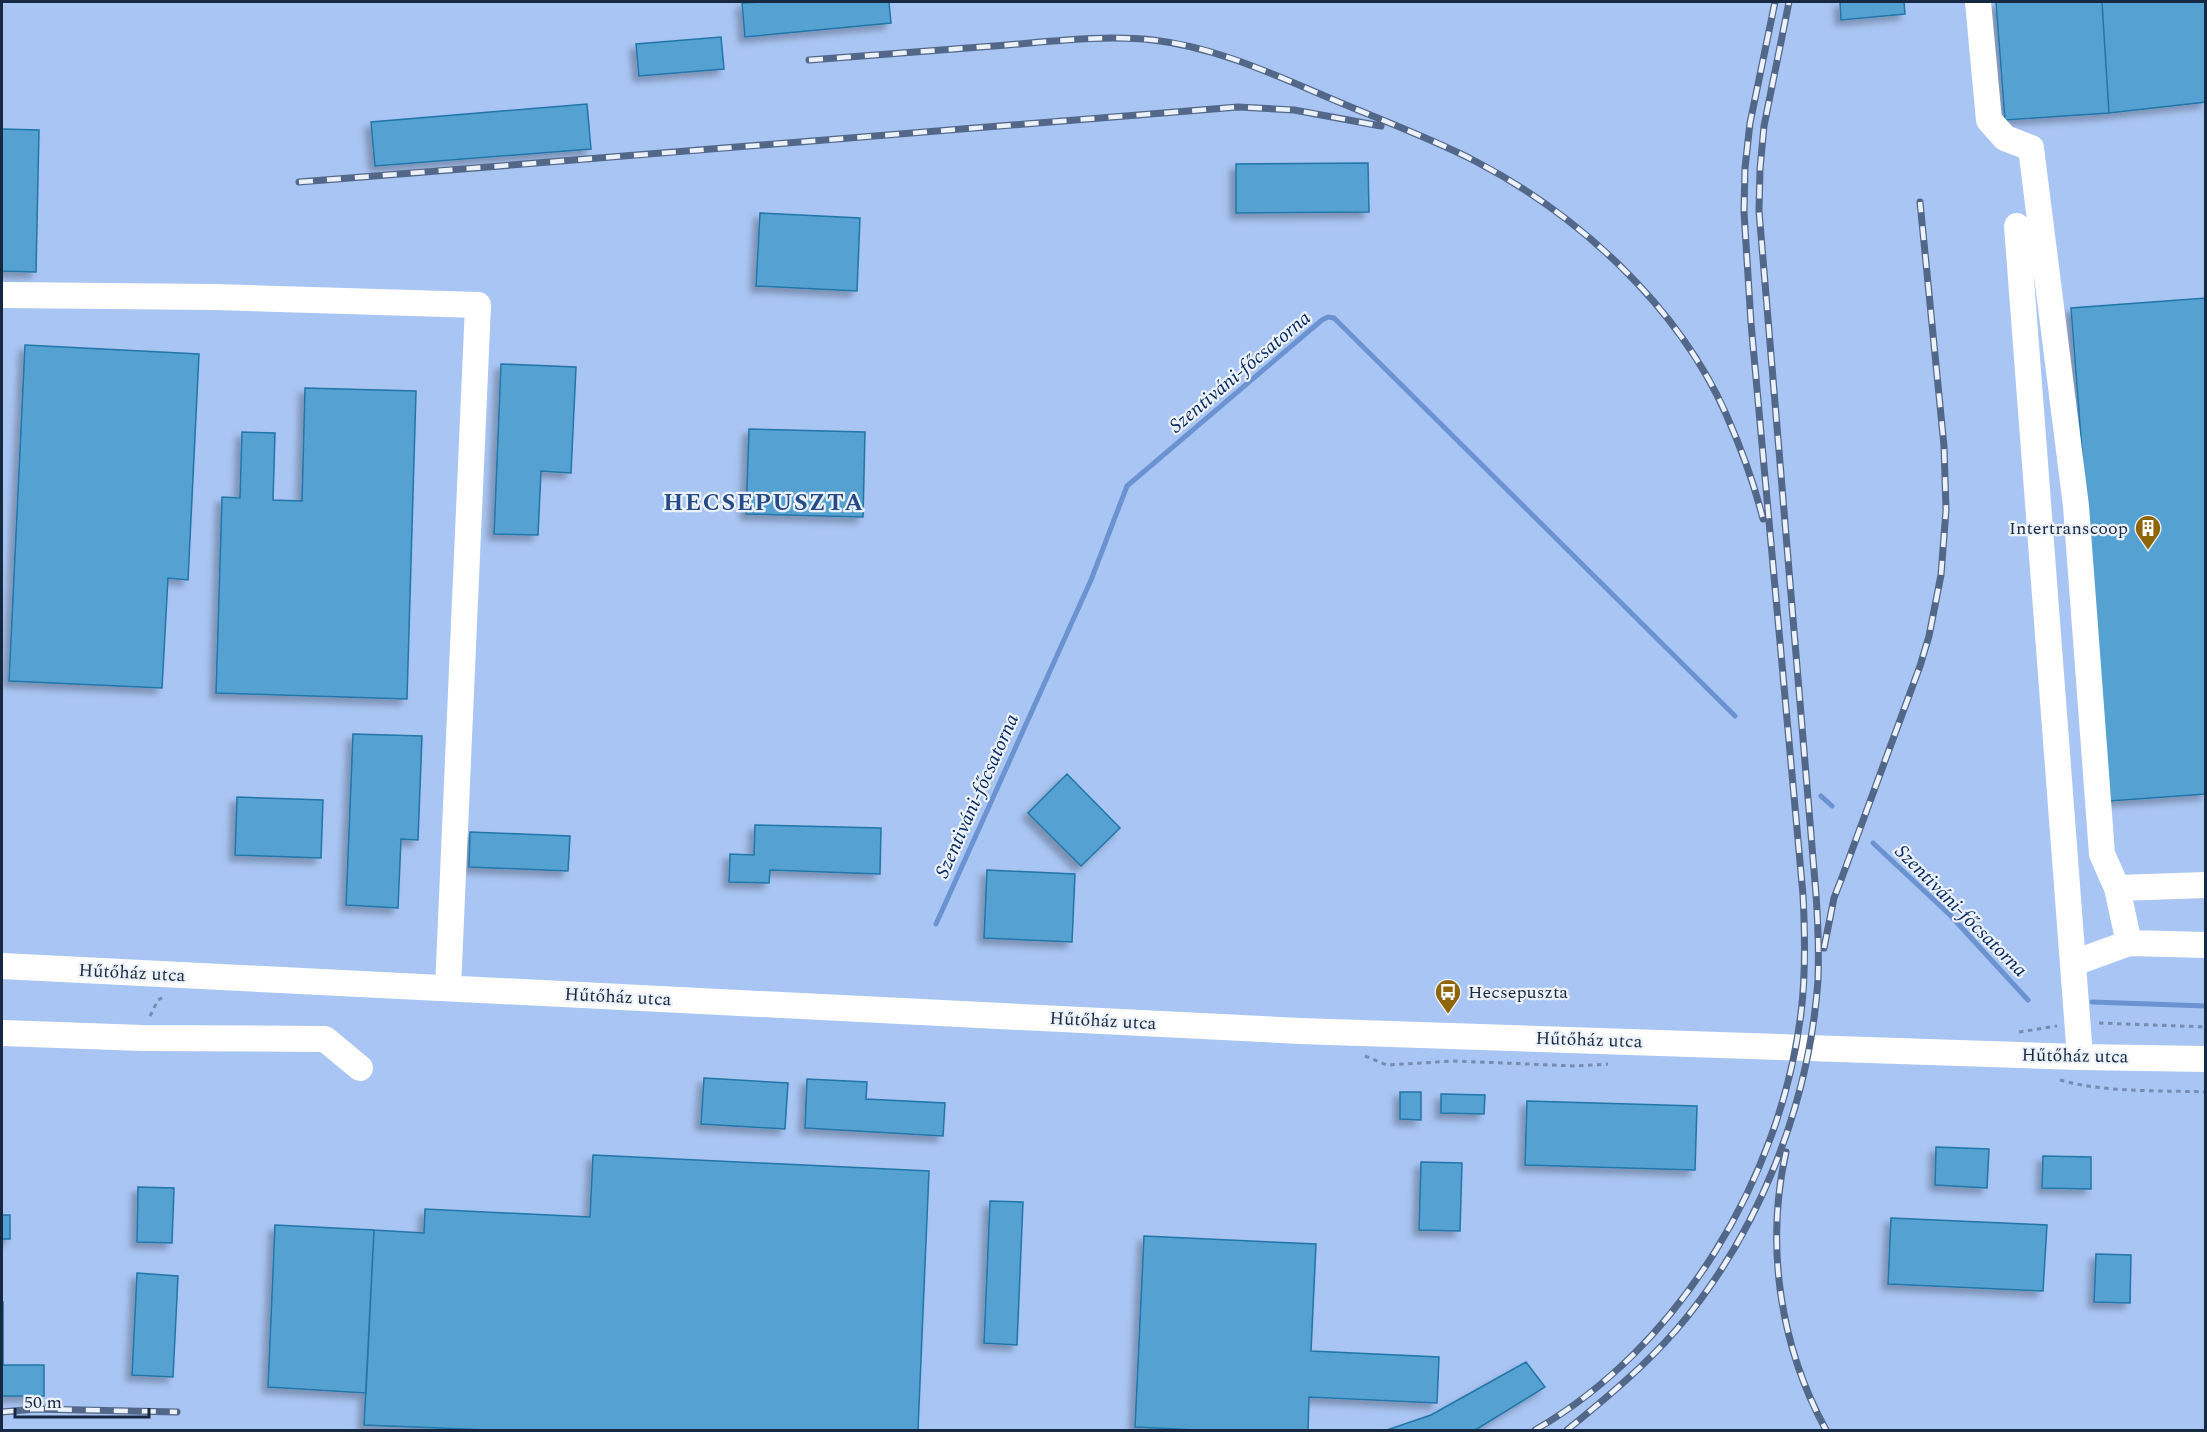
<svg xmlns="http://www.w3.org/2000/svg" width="2207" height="1432" viewBox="0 0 2207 1432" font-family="Spectral,serif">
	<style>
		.built { fill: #a9c5f3 }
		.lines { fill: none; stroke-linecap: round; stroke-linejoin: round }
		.stream { stroke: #6b93d2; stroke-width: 5 }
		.building { fill: #55a1d2; stroke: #2176a8; stroke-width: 1.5; filter: url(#shadow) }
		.path { stroke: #768cb0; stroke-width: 3; stroke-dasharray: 4.5 4.5; stroke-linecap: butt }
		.minor { stroke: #fff; stroke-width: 26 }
		.rail-casing { stroke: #536888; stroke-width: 7 }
		.rail { stroke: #edf2f9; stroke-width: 4.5; stroke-dasharray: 14; stroke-linecap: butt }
		.labels { text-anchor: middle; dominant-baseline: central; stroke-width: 4.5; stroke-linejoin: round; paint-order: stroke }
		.poi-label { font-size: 18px; fill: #172842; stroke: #edf2f9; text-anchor: end }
		.street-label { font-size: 18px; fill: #172842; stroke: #edf2f9 }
		.water-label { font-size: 20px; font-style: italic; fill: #052961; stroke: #edf2f9 }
		.district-label { font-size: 24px; font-weight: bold; letter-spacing: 1.5px; fill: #264c88; stroke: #edf2f9 }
	</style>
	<defs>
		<filter id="shadow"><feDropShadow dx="-5.5" dy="5.5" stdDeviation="3" flood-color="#0004"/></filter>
	</defs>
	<rect width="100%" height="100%" fill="#b8d2fd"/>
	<path class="built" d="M2 2H2205V1430H2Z"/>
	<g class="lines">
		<path class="stream" d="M1821 796 1832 806
			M1873 843 1950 915 2028 1000
			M936 924 1091 580 1127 486 1322 320 1328 317 1334 318 1735 716
			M2092 1002 2206 1006"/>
	</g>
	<path class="building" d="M763 2H889L891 23 745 37 742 3Z
		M1840 2H1904L1905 14 1841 20Z
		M1996 2H2102L2109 113 2005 120Z
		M2102 2H2206V102L2109 113Z
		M721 37 724 69 639 76 636 44Z
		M587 104 591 149 375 166 371 122Z
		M2 129 39 130 36 272 2 271Z
		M1368 163 1369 212 1236 213V164Z
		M760 213 860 218 857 291 756 286Z
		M2206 298V794L2109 801 2071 308Z
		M25 345 199 354 188 580 168 578 162 688 9 681Z
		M501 364 576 367 571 473 541 471 538 535 494 534Z
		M305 388 416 391 407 699 216 693 222 497 240 498 242 432 275 433 273 500 302 501Z
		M749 429 865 432 863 517 746 514Z
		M353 734 422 736 418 840 401 839 398 908 346 905Z
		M1067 774 1120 828 1081 866 1028 813Z
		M237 797 323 800 321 858 235 855Z
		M755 825 881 828 880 874 770 870 769 883 729 882 730 854 754 855Z
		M470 832 570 836 568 871 469 867Z
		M987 870 1075 874 1072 942 984 938Z
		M704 1078 788 1083 785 1129 701 1124Z
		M807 1079 867 1082 866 1099 945 1103 943 1136 805 1128Z
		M1400 1092H1421V1120L1400 1119Z
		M1441 1094 1485 1095 1484 1114 1441 1113Z
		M1527 1101 1697 1106 1695 1170 1525 1165Z
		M1936 1147 1989 1149 1987 1188 1935 1185Z
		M593 1155 929 1171 918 1430H488L364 1425 374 1230 424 1233 425 1209 590 1217Z
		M2043 1156 2091 1157V1189L2042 1188Z
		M1421 1162 1462 1163 1460 1231 1419 1230Z
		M138 1187 174 1188 172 1243 137 1242Z
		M990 1201 1023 1202 1017 1345 984 1343Z
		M2 1215H10V1239H2Z
		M1891 1218 2047 1225 2043 1291 1888 1284Z
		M275 1225 374 1230 366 1393 268 1387Z
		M1144 1236 1316 1244 1311 1351 1439 1357 1437 1403 1309 1397 1308 1430H1196L1135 1427Z
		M2096 1254 2131 1255 2130 1303 2094 1302Z
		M137 1273 178 1276 173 1377 132 1375Z
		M2 1302H3V1365H44V1396H2Z
		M1526 1362 1545 1387 1477 1429 1472 1430H1387L1431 1415Z"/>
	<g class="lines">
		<path class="path" d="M150 1016 158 1000 165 996
			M2099 1023 2206 1027
			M2019 1032 2057 1026
			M1365 1056 1387 1065 1454 1061 1576 1066 1608 1064
			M2060 1080C2107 1093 2157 1090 2206 1092"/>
		<path class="minor" d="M1978 2 1989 120 2005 138 2031 148 2076 506 2102 854 2117 888 2129 943
			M2017 226 2080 1057
			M2 295 214 297 478 305 448 988
			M2117 888 2206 885
			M2074 963 2129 943 2206 945
			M2 966 1300 1031 2080 1057 2206 1059
			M2 1033 143 1038 325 1039 360 1068"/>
		<g class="rail-casing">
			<path id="rail" d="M809 60C875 55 941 50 1007 45 1056 41 1105 35 1153 40 1222 48 1283 79 1346 105 1389 123 1434 140 1475 161 1579 215 1678 306 1726 414 1741 448 1754 483 1763 519
				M299 182 1238 107 1294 110 1381 126
				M1824 948 1834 898 1841 880 1920 666 1929 636 1941 575 1946 510 1944 446 1920 202
				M1786 1152C1765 1246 1780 1346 1826 1430
				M2 1412 35 1409 177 1412
				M1535 1430C1680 1347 1781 1177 1801 1013 1806 974 1805 934 1803 895L1751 323 1744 212 1745 168 1750 123 1775 2
				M1567 1430C1605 1399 1644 1367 1677 1329 1759 1233 1809 1105 1818 980 1819 951 1818 923 1816 894L1759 211 1760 169 1764 126 1789 2"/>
		</g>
		<use href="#rail" class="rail"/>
	</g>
	<defs>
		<g id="building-pin" transform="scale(1.35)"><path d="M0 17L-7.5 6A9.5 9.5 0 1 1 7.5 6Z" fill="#8e6509" stroke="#edf2f9"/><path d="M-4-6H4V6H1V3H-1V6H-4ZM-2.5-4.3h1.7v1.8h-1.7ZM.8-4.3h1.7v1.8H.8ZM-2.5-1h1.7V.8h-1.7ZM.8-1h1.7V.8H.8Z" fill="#fff"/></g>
		<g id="bus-pin" transform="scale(1.35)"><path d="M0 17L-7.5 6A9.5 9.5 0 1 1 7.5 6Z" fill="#8e6509" stroke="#edf2f9"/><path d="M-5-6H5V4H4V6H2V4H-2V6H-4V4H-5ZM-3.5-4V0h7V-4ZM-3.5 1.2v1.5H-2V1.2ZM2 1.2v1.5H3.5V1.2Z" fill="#fff"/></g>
	</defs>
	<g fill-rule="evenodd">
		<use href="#building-pin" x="2148" y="528"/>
		<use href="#bus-pin" x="1448" y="992"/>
	</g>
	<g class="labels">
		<g class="poi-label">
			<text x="2128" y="528">Intertranscoop</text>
			<text x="1468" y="992" text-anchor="start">Hecsepuszta</text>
		</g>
		<g class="street-label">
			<text transform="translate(132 973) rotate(3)">Hűtőház utca</text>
			<text transform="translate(618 997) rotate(3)">Hűtőház utca</text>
			<text transform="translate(1103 1021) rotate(3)">Hűtőház utca</text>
			<text transform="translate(1589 1040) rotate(2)">Hűtőház utca</text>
			<text transform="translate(2075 1056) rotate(1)">Hűtőház utca</text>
		</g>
		<g class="water-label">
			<text transform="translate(1240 372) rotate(-40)">Szentiváni-főcsatorna</text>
			<text transform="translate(977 796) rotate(-66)">Szentiváni-főcsatorna</text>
			<text transform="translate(1961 911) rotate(45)">Szentiváni-főcsatorna</text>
		</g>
		<g class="district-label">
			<text x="764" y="503">HECSEPUSZTA</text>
		</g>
	</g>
	<rect width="2207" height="1432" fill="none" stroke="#172842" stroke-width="6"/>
	<path d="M15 1408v9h134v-9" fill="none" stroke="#172842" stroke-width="3"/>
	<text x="24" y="1408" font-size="18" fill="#172842" stroke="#edf2f9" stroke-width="4.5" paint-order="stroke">50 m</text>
</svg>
